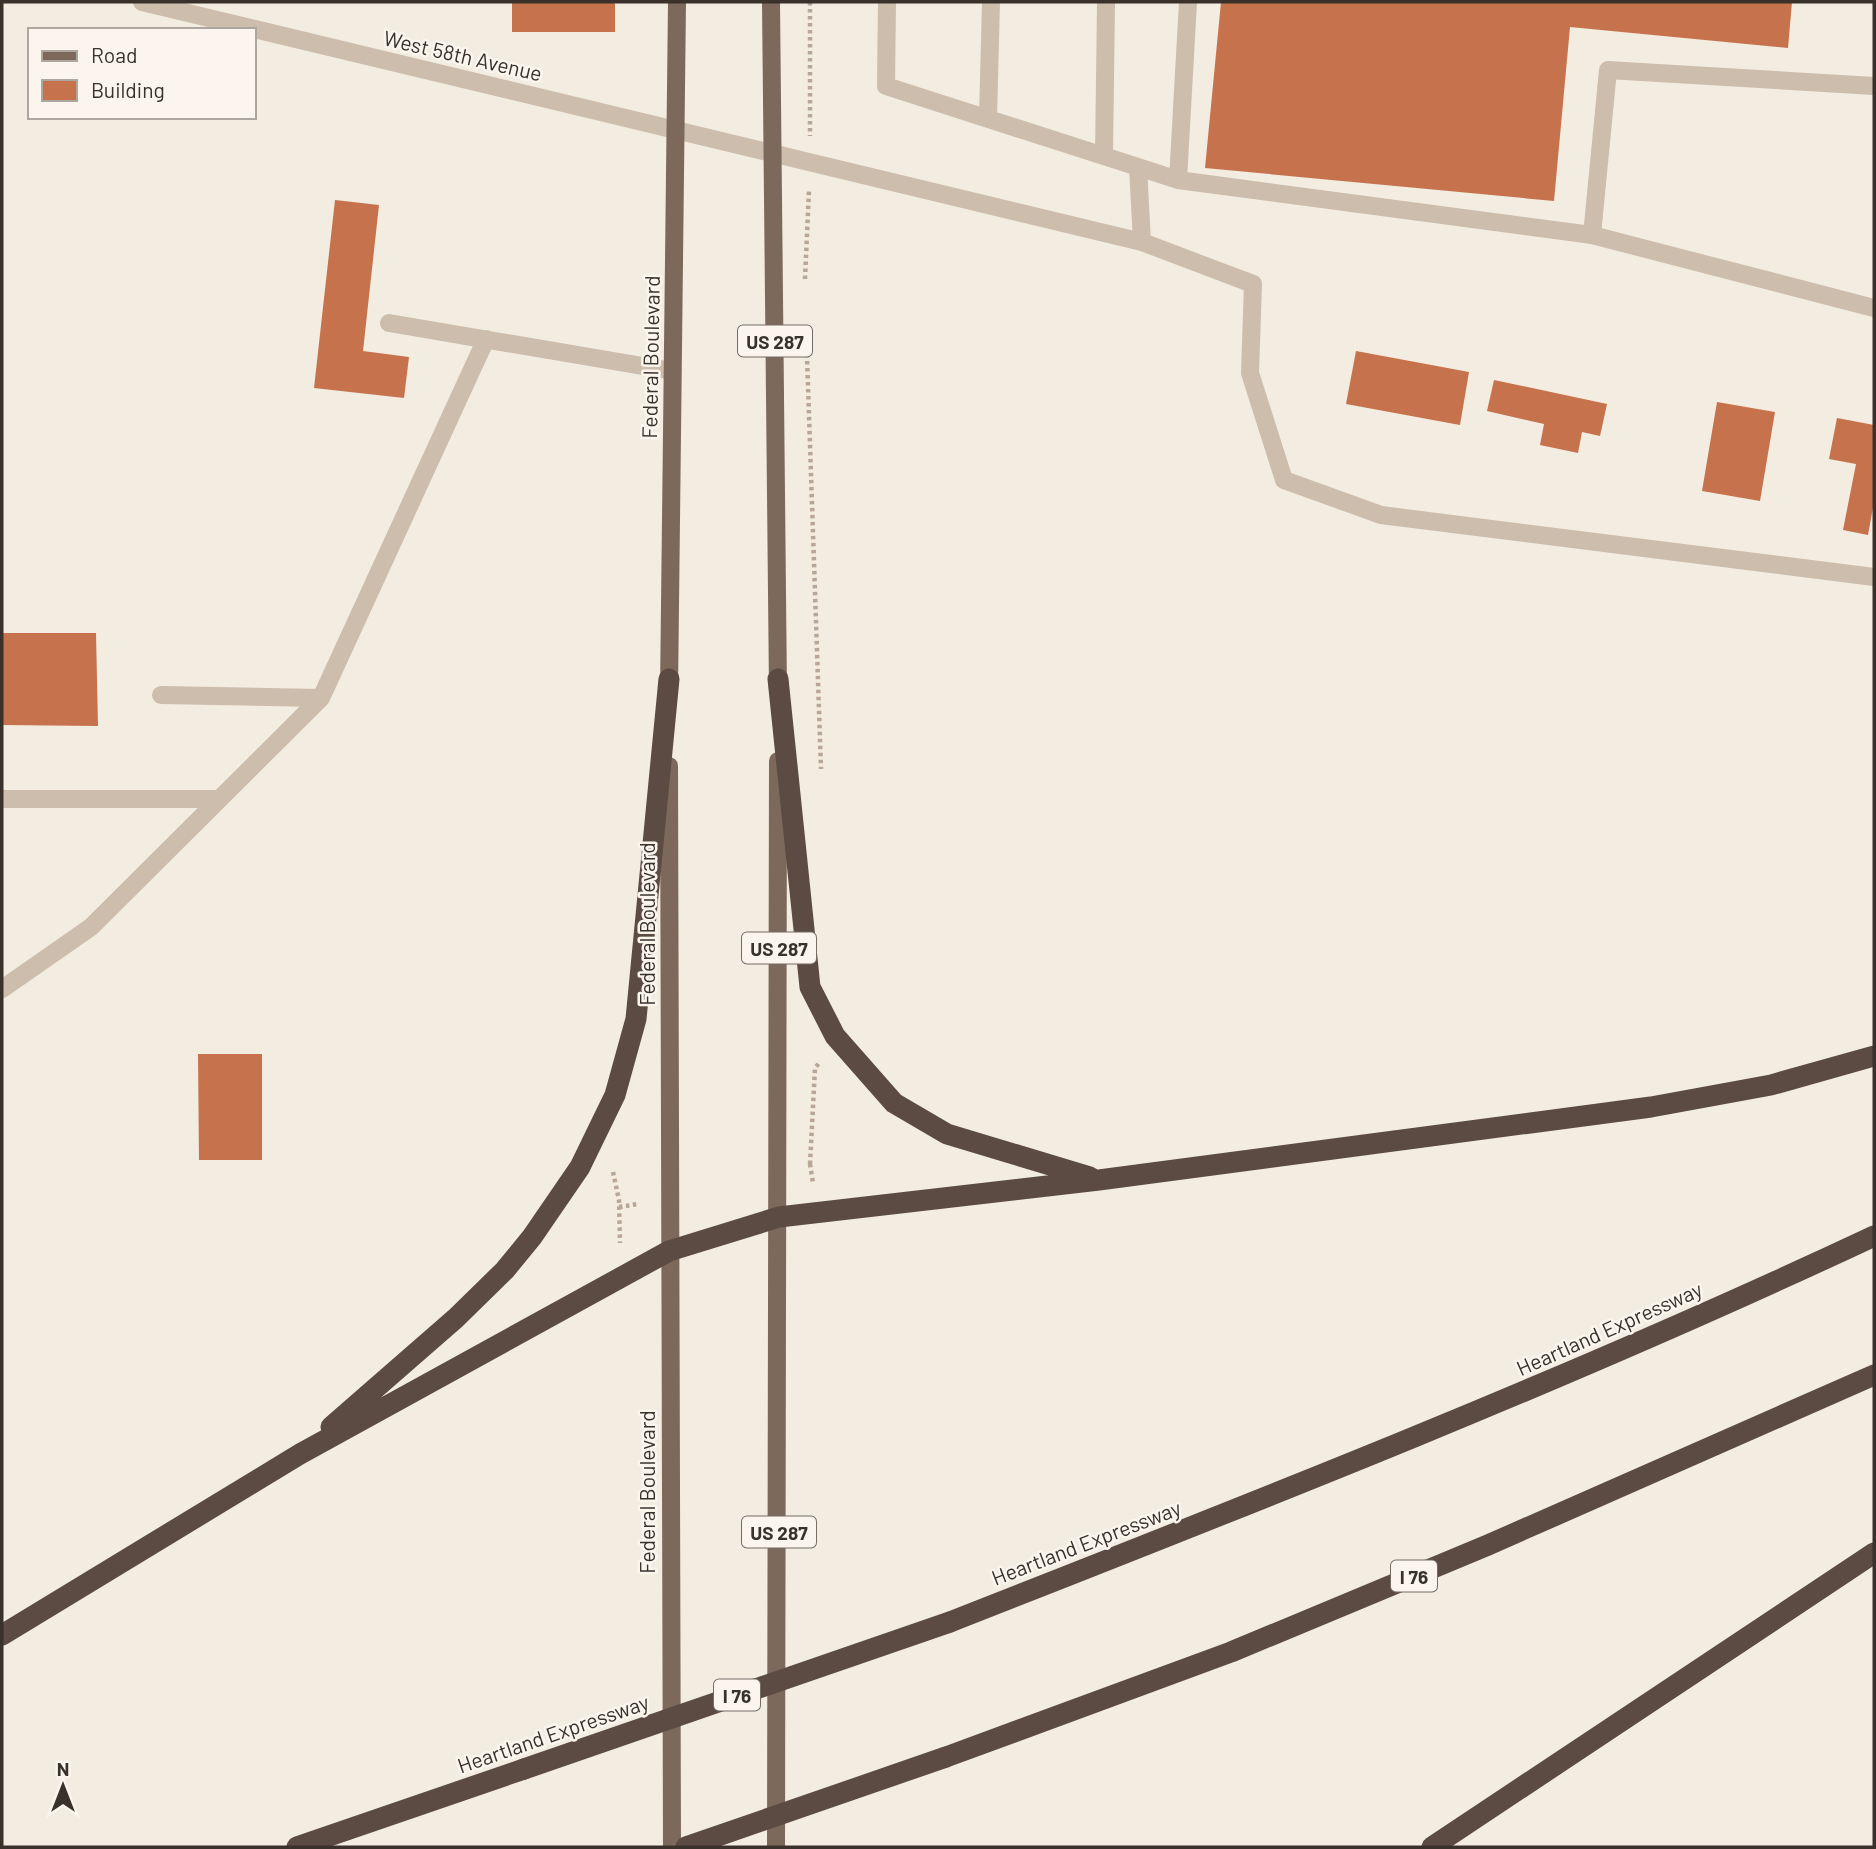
<svg xmlns="http://www.w3.org/2000/svg" width="1876" height="1849" viewBox="0 0 1876 1849" font-family="Barlow,sans-serif">
	<style>
		.building { fill: #c6724c }
		.lines { fill: none; stroke-linecap: round; stroke-linejoin: round }
		.path { stroke: #b8a796; stroke-width: 4.5; stroke-dasharray: 3.5 3.5; stroke-linecap: butt }
		.minor { stroke: #ccbdac; stroke-width: 18 }
		.major { stroke: #7c695c; stroke-width: 18 }
		.highway { stroke: #5b4b42; stroke-width: 21 }
		.highway-bridge { stroke: #5b4b42; stroke-width: 21 }
		.labels { text-anchor: middle; dominant-baseline: central; stroke-width: 5; stroke-linejoin: round; paint-order: stroke }
		.shield { fill: #fbf5ed; stroke: #746c65; stroke-width: 2 }
		.shield-label { font-size: 19px; font-weight: bold; fill: #3a312b }
		.street-label { font-size: 21px; fill: #3a312b; stroke: #fbf5ed }
	</style>
	<rect width="100%" height="100%" fill="#f3ece0"/>
	<path class="building" d="M512 2H615V32H512Z
		M1221 2H1792L1788 48 1570 27 1554 201 1205 168Z
		M335 200 379 205 363 351 409 357 404 398 314 388Z
		M1356 351 1469 372 1460 425 1346 404Z
		M1494 380 1607 404 1600 436 1582 432 1578 453 1540 445 1544 424 1487 411Z
		M1717 402 1775 412 1760 501 1702 491Z
		M1837 418 1874 425V502L1868 535 1843 530 1856 464 1829 459Z
		M2 633H96L98 726 2 725Z
		M198 1054H262V1160H199Z"/>
	<g class="lines">
		<path class="path" d="M810 2V136
			M805 279 809 190
			M806 326 821 769
			M810 1164 815 1068 820 1062
			M810 1164 813 1183
			M613 1172 619 1200 620 1243
			M619 1207 638 1204"/>
		<path class="minor" d="M142 2 1142 242 1138 167 886 86 887 2
			M988 118 991 2
			M1104 156 1106 2
			M1138 167 1178 180 1188 2
			M1178 180 1592 235 1874 308
			M1592 235 1608 70 1874 86
			M1142 242 1253 284 1250 373 1284 480 1381 515 1874 577
			M389 323 672 371
			M161 695 321 698 486 339
			M2 799H218
			M2 989 91 927 321 698"/>
		<path class="major" d="M771 2 778 691
			M669 692 677 2
			M669 766 672 1847
			M776 1847 778 761"/>
		<path class="highway" d="M778 679 810 987 835 1036 894 1103 947 1134 1090 1177
			M331 1427 456 1318 505 1270 532 1237 580 1167 615 1095 636 1019 669 679
			M950 1622C1261 1500 1572 1378 1874 1236
			M2 1635 300 1454 669 1251 779 1217 1099 1180 1651 1107 1771 1085 1874 1056
			M946 1757 1231 1652 1488 1545 1874 1375
			M297 1847 524 1769
			M1432 1847 1874 1553"/>
		<path class="highway-bridge" d="M524 1769 950 1622
			M686 1847 946 1757"/>
	</g>
	<g class="labels">
		<g class="shield">
			<rect x="738" y="325.5" width="74" height="31" rx="5"/>
			<rect x="742" y="932.5" width="74" height="31" rx="5"/>
			<rect x="742" y="1516.5" width="74" height="31" rx="5"/>
			<rect x="1391" y="1560.5" width="46" height="31" rx="5"/>
			<rect x="714" y="1679.5" width="46" height="31" rx="5"/>
		</g>
		<g class="shield-label">
			<text x="775" y="341">US 287</text>
			<text x="779" y="948">US 287</text>
			<text x="779" y="1532">US 287</text>
			<text x="1414" y="1576">I 76</text>
			<text x="737" y="1695">I 76</text>
		</g>
		<g class="street-label">
			<text transform="translate(463 55) rotate(13)">West 58th Avenue</text>
			<text transform="translate(650 357) rotate(-89)">Federal Boulevard</text>
			<text transform="translate(646 924) rotate(-90)">Federal Boulevard</text>
			<text transform="translate(1609 1328) rotate(-24)">Heartland Expressway</text>
			<text transform="translate(646 1492) rotate(-90)">Federal Boulevard</text>
			<text transform="translate(1086 1542) rotate(-21)">Heartland Expressway</text>
			<text transform="translate(553 1733) rotate(-19)">Heartland Expressway</text>
		</g>
	</g>
	<rect width="1876" height="1849" fill="none" stroke="#3a312b" stroke-width="7"/>
	<rect x="28" y="28" width="228" height="91" fill="#fbf5ed" stroke="#aea79f" stroke-width="2"/>
	<rect x="42" y="51" width="35" height="10" fill="#7c695c" stroke="#aea79f" stroke-width="2"/>
	<text x="91" y="63" font-size="21" fill="#3a312b">Road</text>
	<rect x="42" y="80" width="35" height="21" fill="#c6724c" stroke="#aea79f" stroke-width="2"/>
	<text x="91" y="98" font-size="21" fill="#3a312b">Building</text>
	<g transform="translate(63 1786)" stroke="#fbf5ed" stroke-width="5" paint-order="stroke">
	<path d="M0-5L12 26L0 18L-12 26Z" fill="#3a312b"/>
	<text y="-10" font-size="19" font-weight="bold" text-anchor="middle" fill="#3a312b">N</text>
	</g>
</svg>
